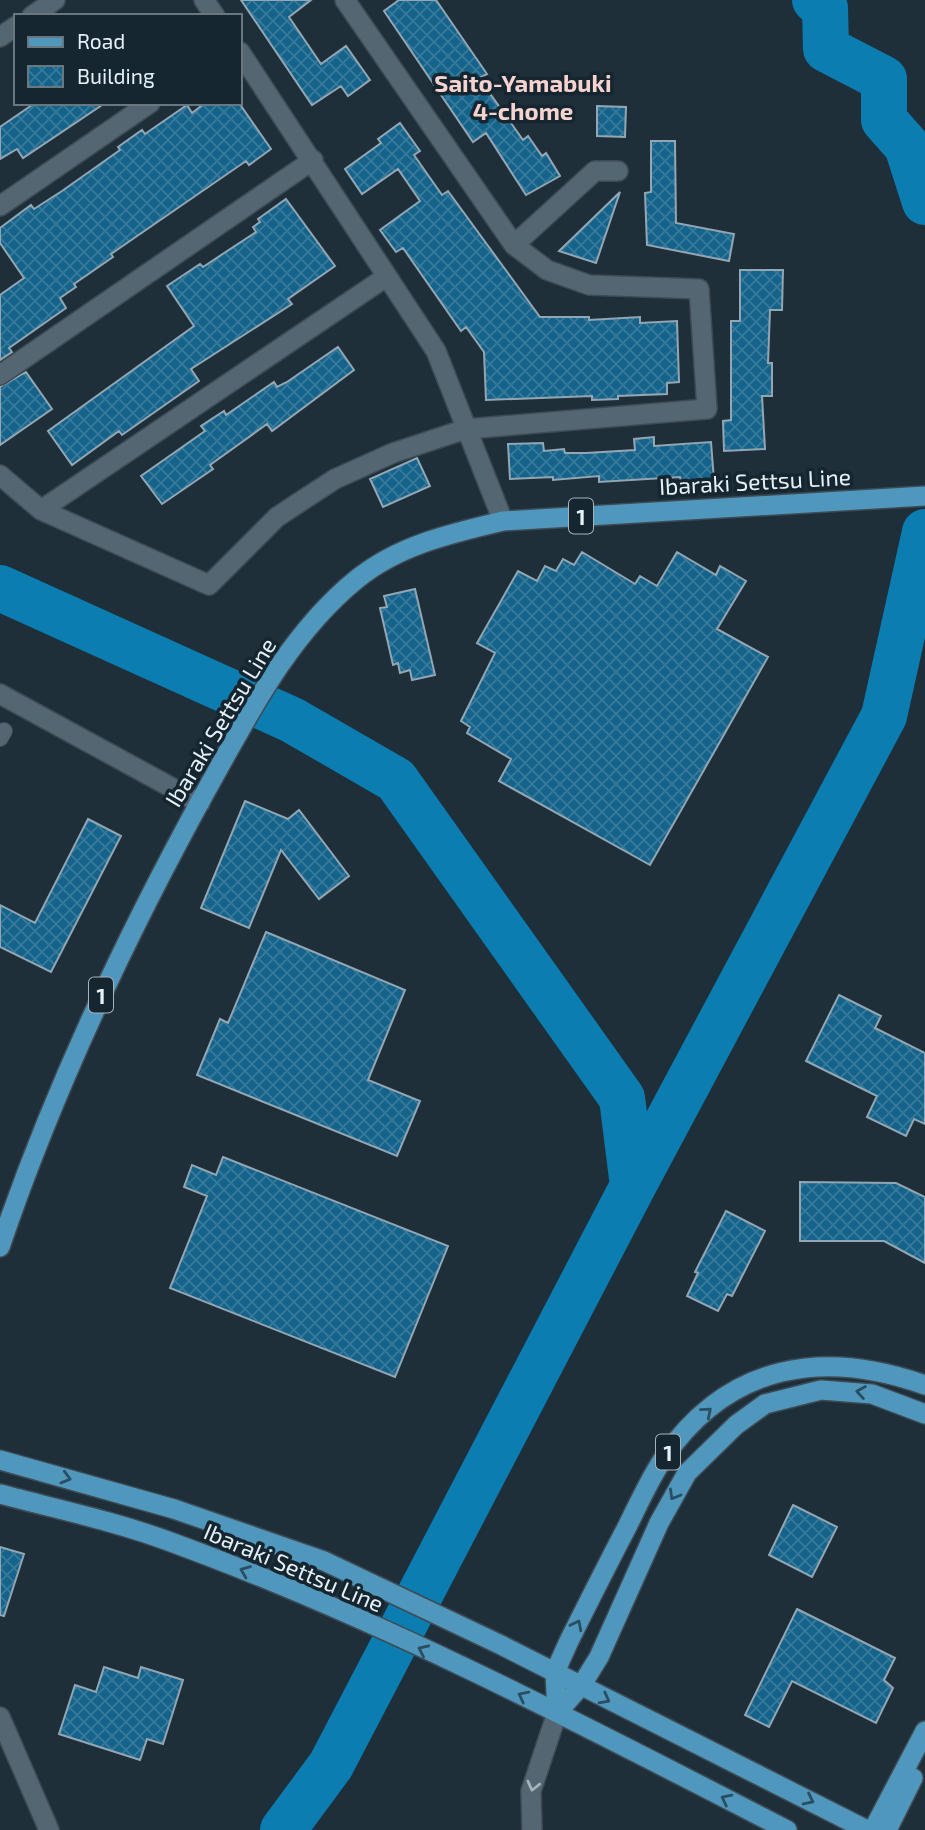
<svg xmlns="http://www.w3.org/2000/svg" width="925" height="1830" viewBox="0 0 925 1830" font-family="'Exo 2',sans-serif">
	<style>
		.lines { fill: none; stroke-linecap: round; stroke-linejoin: round }
		.river { stroke: #0b7db0; stroke-width: 46 }
		.building { fill: url(#building-cross-hatch); stroke: #92a6b3; stroke-width: 2 }
		.pedestrian-casing { stroke: #3d4b54; stroke-width: 18 }
		.minor-casing { stroke: #3d4b54; stroke-width: 22 }
		.tertiary-casing { stroke: #3d4b54; stroke-width: 22 }
		.primary-casing { stroke: #3d4b54; stroke-width: 22 }
		.pedestrian { stroke: #536671; stroke-width: 16 }
		.minor { stroke: #536671; stroke-width: 19 }
		.tertiary { stroke: #536671; stroke-width: 19 }
		.primary { stroke: #5097bd; stroke-width: 19 }
		.oneway { stroke: #2a4e61 }
		.oneway2 { stroke: #a4b2bb }
		.labels { text-anchor: middle; dominant-baseline: central; stroke-width: 7; stroke-linejoin: round; paint-order: stroke }
		.shield { fill: #152630; stroke: #a7b3bb; stroke-width: 2 }
		.shield-label { font-size: 21px; font-weight: bold; fill: #e6f0f7 }
		.street-label { font-size: 23px; fill: #e6f0f7; stroke: #152630 }
		.neighbourhood-label { font-size: 24px; font-weight: bold; fill: #f7d3cf; stroke: #152630 }
	</style>
	<defs>
		<pattern id="building-cross-hatch" width="8" height="8" patternUnits="userSpaceOnUse" patternTransform="scale(1.75)"><rect width="8" height="8" fill="#15638a"/><path d="M0 0l8 8M0 8l8-8" fill="none" stroke="#377a9b"/></pattern>
	</defs>
	<rect width="100%" height="100%" fill="#1f2f3a"/>
	<g class="lines">
		<path class="river" d="M815 0 825 8 826 49 884 79V120L907 146 925 202
			M0 588 292 720 396 780 622 1098 633 1186
			M283 1830 331 1765 633 1186 884 716 925 532"/>
	</g>
	<path class="building" d="M241 0H311L289 17 321 64 346 46 370 80 348 96 341 86 312 105Z
		M399 0H436L487 74 479 78 523 140 528 136 542 156 546 153 560 176 526 195 486 133 473 142 384 11Z
		M35 103H105L23 158 17 149 0 159V127Z
		M205 103H239L271 149 249 165 246 161 111 254 113 257 74 284 76 287 60 298 66 308 9 348 12 352 0 360V295L24 278 0 243V228L31 205 34 209 62 191 120 150 118 147 142 130 145 134 187 105 192 113Z
		M597 106 626 107 625 137 597 136Z
		M400 123 420 151 414 155 442 195 448 191 540 317H589V320L640 317V323L677 321 679 382 667 383V394L618 396V399L592 400V396L486 400 484 352 466 327 461 331 403 248 396 252 380 230 420 201 398 169 362 194 345 169 381 143 378 139Z
		M651 141H675L676 223 734 234 729 261 647 245 645 193 651 192Z
		M620 192 596 263 559 251Z
		M286 199 335 266 288 299 292 304 191 369 199 381 122 435 119 431 72 465 48 431 194 326 167 286 200 264 203 267 256 232 253 227 260 222 258 219Z
		M740 270H783L782 310H770L768 363H772V396H762L765 449 724 451 723 421 731 420V321H740Z
		M338 347 354 370 272 431 267 424 210 465 213 469 162 504 141 476 205 431 201 426 224 411 226 415 274 382 277 387 287 382Z
		M26 372 52 409 0 445V387Z
		M654 437V446L711 442 714 480 681 482 680 477 599 482V476L553 480V477L510 479 508 444 543 443 544 451 564 449 565 453H586L635 450 634 439Z
		M417 458 430 486 383 507 370 479Z
		M582 552 635 584 640 576 657 586 677 552 716 575 720 566 746 581 717 629 768 657 650 865 499 781 511 759 467 733 470 727 461 721 495 653 477 643 518 571 537 581 545 566 556 571 563 559 574 565Z
		M415 589 435 675 412 680 410 670 400 673 398 663 393 665 380 608 387 607 384 596Z
		M245 801 288 819 299 810 349 876 319 899 281 850 249 928 201 908Z
		M88 819 121 836 51 972 0 947V905L35 923Z
		M266 932 405 990 368 1080 420 1101 397 1156 197 1075 220 1019 228 1023Z
		M839 995 881 1016 875 1028 925 1053V1124L914 1119 906 1136 867 1117 877 1096 806 1061Z
		M223 1157 448 1246 395 1377 170 1288 207 1196 184 1187 192 1165 216 1175Z
		M800 1182 896 1183 925 1197V1263L884 1241H800Z
		M726 1211 765 1231 732 1296 727 1294 718 1311 687 1296 698 1273 695 1272Z
		M793 1505 837 1527 812 1577 769 1555Z
		M0 1547 24 1554 4 1616 0 1615Z
		M797 1609 895 1658 884 1680 893 1688 876 1723 792 1681 769 1727 745 1715Z
		M104 1667 138 1678 141 1667 183 1680 163 1744 147 1739 140 1760 59 1734 75 1685 96 1692Z"/>
	<g class="lines">
		<g class="pedestrian-casing">
			<path id="pedestrian" d="M0 738 4 731"/>
		</g>
		<g class="minor-casing">
			<path id="minor" d="M204 0 215 16
				M32 16 55 0
				M0 37 16 26
				M240 52 436 351 503 521
				M0 206 150 103
				M514 245 595 171H618
				M0 375 313 160
				M0 475 41 510 209 585 277 517 335 479 393 453 466 429 707 409 699 289 589 285 547 270 514 245 345 0
				M41 510 386 277
				M532 1830 531 1791 557 1713"/>
		</g>
		<g class="tertiary-casing">
			<path id="tertiary" d="M0 694 200 803
				M0 1717 49 1830"/>
		</g>
		<g class="primary-casing">
			<path id="primary" d="M0 1247C54 1088 126 936 207 789 249 714 289 634 357 579 399 545 452 533 503 521L925 496
				M0 1460 174 1509 324 1561 501 1645 867 1830
				M0 1494C56 1509 114 1521 168 1541 382 1619 585 1726 787 1830
				M557 1713 555 1672 569 1641C588 1603 607 1565 627 1527 639 1503 650 1478 665 1456 730 1363 824 1349 925 1385
				M557 1713 581 1686 599 1657 659 1523 687 1473 736 1425 765 1404 821 1390 872 1394 925 1414
				M873 1830 925 1731
				M887 1830 913 1778"/>
		</g>
		<use href="#pedestrian" class="pedestrian"/>
		<use href="#minor" class="minor"/>
		<use href="#tertiary" class="tertiary"/>
		<use href="#primary" class="primary"/>
	</g>
	<defs><path id="oneway-chevron" d="M-2-3.5L2.5 0L-2 3.5" fill="none" stroke-width="1.6" stroke-linecap="round" stroke-linejoin="round" transform="scale(1.75)"/></defs>
	<g class="oneway">
		<use href="#oneway-chevron" transform="translate(861 1392) rotate(-171)"/>
		<use href="#oneway-chevron" transform="translate(707 1412) rotate(-40)"/>
		<use href="#oneway-chevron" transform="translate(66 1478) rotate(16)"/>
		<use href="#oneway-chevron" transform="translate(674 1495) rotate(120)"/>
		<use href="#oneway-chevron" transform="translate(245 1571) rotate(-158)"/>
		<use href="#oneway-chevron" transform="translate(577 1625) rotate(-63)"/>
		<use href="#oneway-chevron" transform="translate(423 1650) rotate(-155)"/>
		<use href="#oneway-chevron" transform="translate(523 1696) rotate(-153)"/>
		<use href="#oneway-chevron" transform="translate(605 1699) rotate(28)"/>
		<use href="#oneway-chevron" transform="translate(726 1799) rotate(-153)"/>
		<use href="#oneway-chevron" transform="translate(809 1800) rotate(26)"/>
	</g>
	<use class="oneway2" href="#oneway-chevron" transform="translate(533 1786) rotate(104)"/>
	<g class="labels">
		<g class="shield">
			<rect x="569" y="498.5" width="24" height="35" rx="5"/>
			<rect x="89" y="977.5" width="24" height="35" rx="5"/>
			<rect x="656" y="1434.5" width="24" height="35" rx="5"/>
		</g>
		<g class="shield-label">
			<text x="581" y="516">1</text>
			<text x="101" y="995">1</text>
			<text x="668" y="1452">1</text>
		</g>
		<g class="street-label">
			<text transform="translate(755 481) rotate(-3)">Ibaraki Settsu Line</text>
			<text transform="translate(220 722) rotate(-59)">Ibaraki Settsu Line</text>
			<text transform="translate(294 1567) rotate(23)">Ibaraki Settsu Line</text>
		</g>
		<g class="neighbourhood-label">
			<text x="523" y="82">Saito-Yamabuki<tspan x="523" dy="28">4-chome</tspan></text>
		</g>
	</g>
	<rect x="14" y="14" width="228" height="91" fill="#152630" stroke="#697780" stroke-width="2"/>
	<rect x="28" y="37" width="35" height="10" fill="#5097bd" stroke="#697780" stroke-width="2"/>
	<text x="77" y="49" font-size="21" fill="#e6f0f7">Road</text>
	<rect x="28" y="66" width="35" height="21" fill="url(#building-cross-hatch)" stroke="#697780" stroke-width="2"/>
	<text x="77" y="84" font-size="21" fill="#e6f0f7">Building</text>
</svg>
